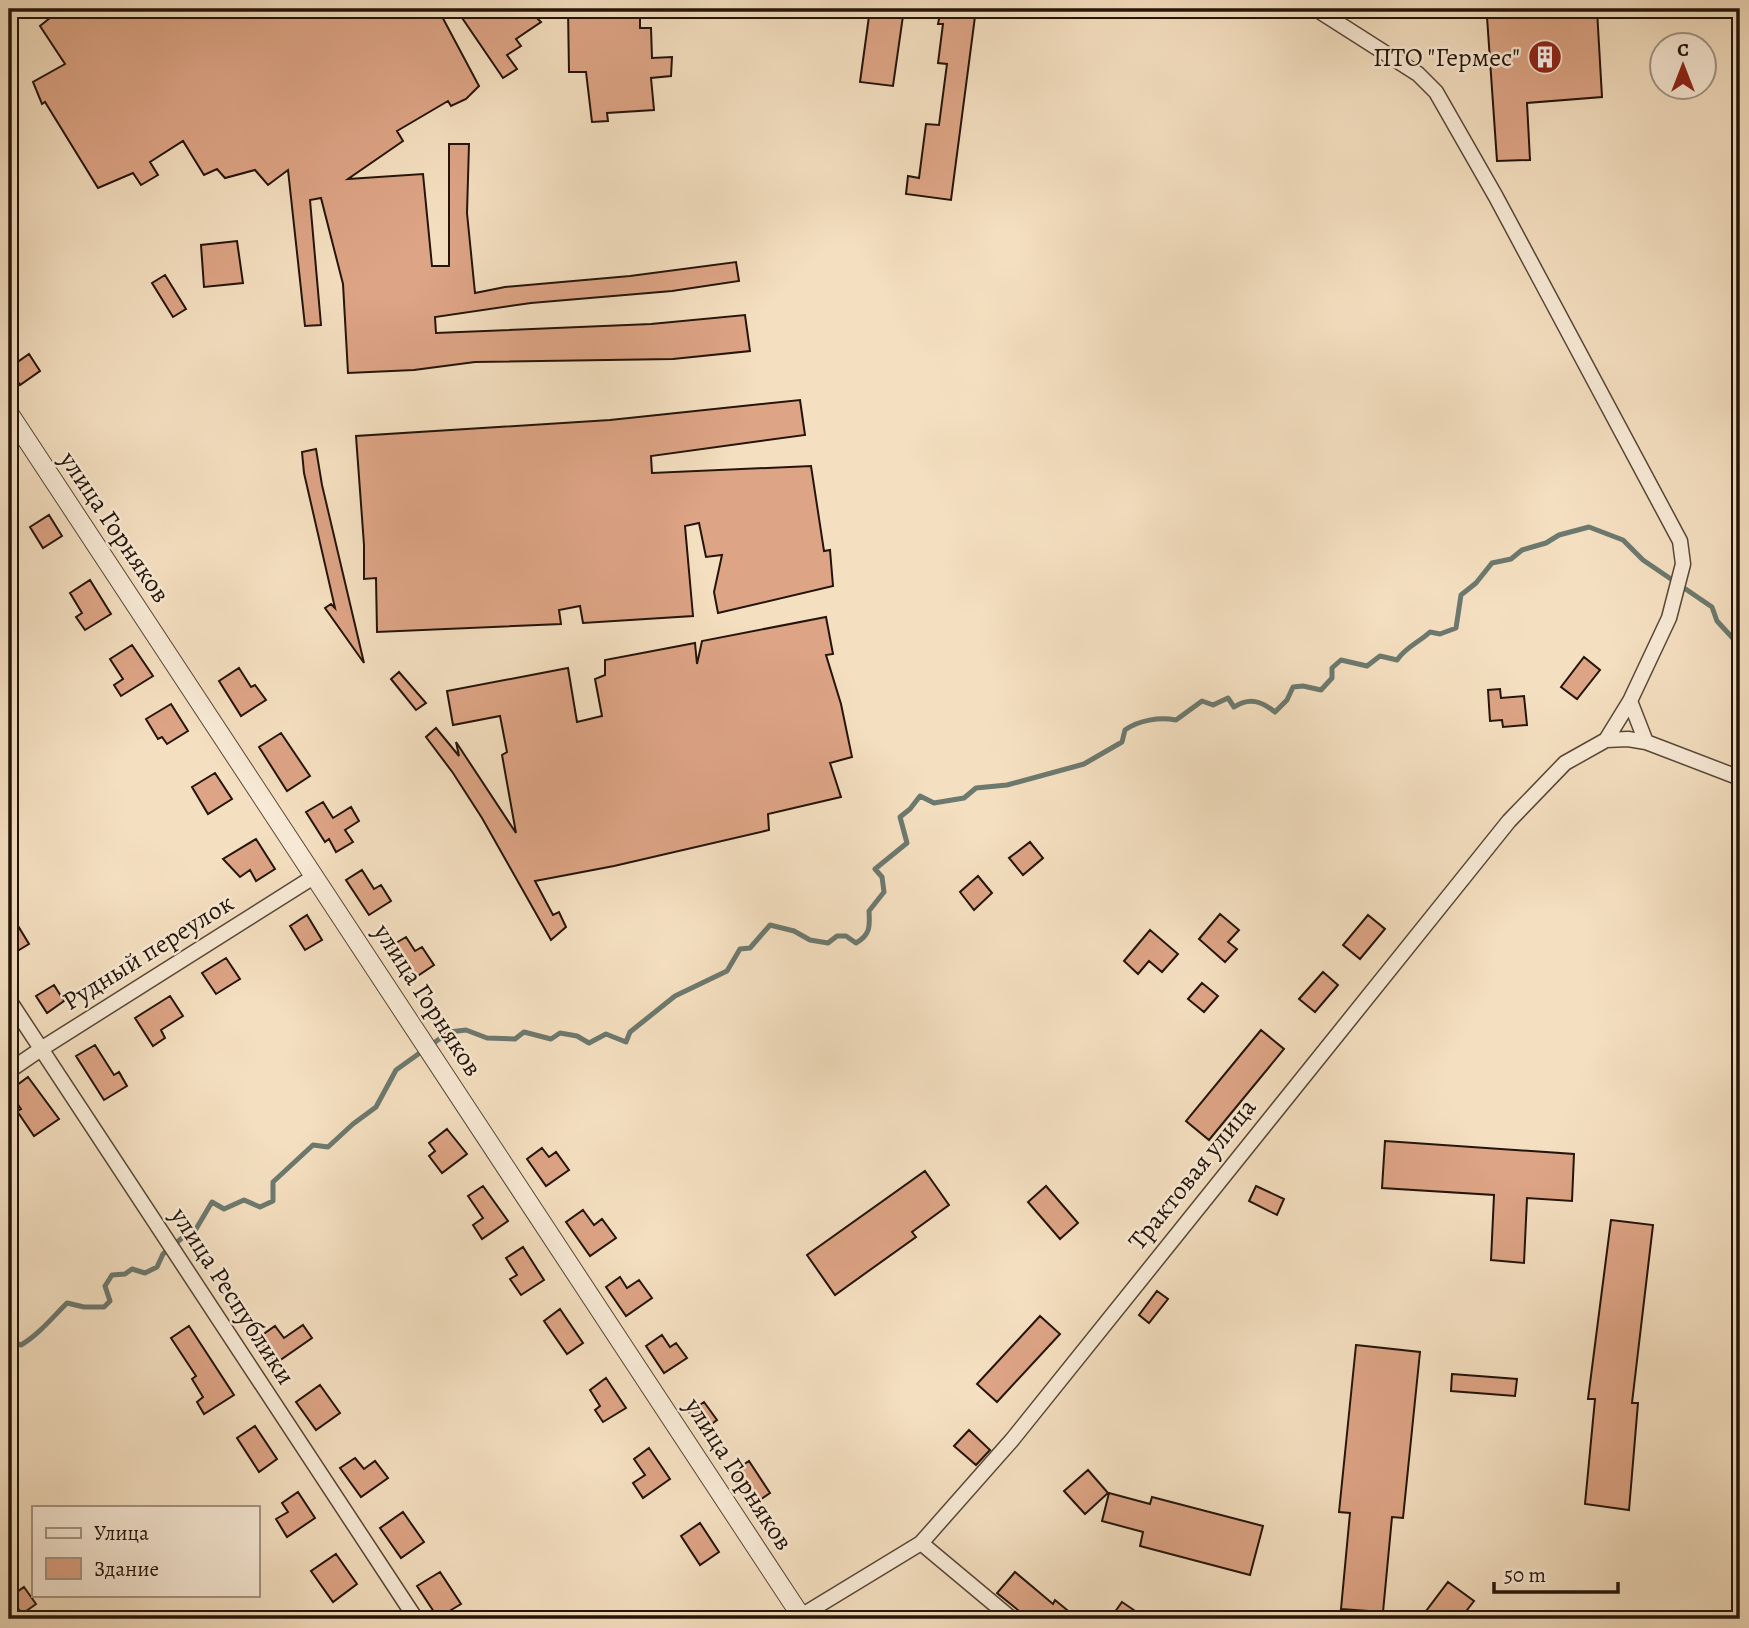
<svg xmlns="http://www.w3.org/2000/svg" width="1749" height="1628" viewBox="0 0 1749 1628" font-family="Alegreya,serif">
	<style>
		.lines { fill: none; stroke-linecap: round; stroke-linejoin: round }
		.stream { stroke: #6c796e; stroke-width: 5 }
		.building { fill: #dda485; stroke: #241409; stroke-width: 2 }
		.minor-casing { stroke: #584737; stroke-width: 17 }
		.tertiary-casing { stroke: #584737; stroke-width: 20 }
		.minor { stroke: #f8ead6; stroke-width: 14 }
		.tertiary { stroke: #f8ead6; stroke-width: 18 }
		.labels { text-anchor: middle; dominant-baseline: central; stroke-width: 5; stroke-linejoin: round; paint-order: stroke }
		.poi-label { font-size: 26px; fill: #241409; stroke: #f8ead6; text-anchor: end }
		.street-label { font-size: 26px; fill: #241409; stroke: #f8ead6 }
	</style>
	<rect width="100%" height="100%" fill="#f4dfc0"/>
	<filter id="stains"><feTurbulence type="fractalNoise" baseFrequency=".00286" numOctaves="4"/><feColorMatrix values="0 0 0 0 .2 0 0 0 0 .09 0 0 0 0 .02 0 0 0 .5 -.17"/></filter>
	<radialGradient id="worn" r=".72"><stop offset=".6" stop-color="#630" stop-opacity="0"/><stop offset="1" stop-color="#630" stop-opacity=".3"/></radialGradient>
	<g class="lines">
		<path class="stream" d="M9 1340 21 1345C38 1335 52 1318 67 1303L84 1307H104L110 1301 105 1286 112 1275 125 1274 132 1269 145 1273 157 1267 163 1254 182 1238 193 1234 212 1202 224 1209 244 1200 260 1207 273 1201V1182L313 1145 328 1147 353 1124 376 1107 396 1070 449 1032 466 1030 487 1038 515 1039 524 1032 551 1039 560 1033 577 1036 589 1043 606 1034 626 1042 630 1032 675 996 727 971 740 949 750 948 770 925 794 931 810 940 828 943 837 936H846L856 943C870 935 870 927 869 911L884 892 882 877 875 869 907 843 900 817 910 809 920 796 934 803 964 798 976 788 1007 785 1084 764 1122 742 1125 730C1139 720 1159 717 1176 720L1202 701 1213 705 1228 698 1234 707C1250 697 1261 701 1275 712L1287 700 1293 687 1303 686 1321 690 1332 678V668L1341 660 1367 666 1380 656 1397 660C1406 647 1418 643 1430 632L1440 634 1456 628 1461 595 1476 583 1492 563 1511 559 1522 550 1546 543 1559 535 1589 527 1623 540 1643 560 1712 607 1717 621 1740 646"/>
	</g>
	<path class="building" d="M61 9H438L479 86 466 99 451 106 448 101 397 131 403 141 348 179 423 174 432 266H449V144H469L467 213 475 293 505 287 630 276 736 262 739 281 672 291 531 303 435 317 436 333 651 324 745 315 750 351 673 359 475 362 414 370 348 373 343 284 321 198 310 200 321 325 305 326 288 170 268 185 255 170 225 178 217 169 204 175 183 141 150 162 158 175 141 185 133 173 98 188 45 102 42 104 33 82 65 64 40 26Z
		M456 9H549L538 19 541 22 516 39 521 46 507 55 517 69 503 78Z
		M568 9H640V28H651L652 58 672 57 671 76 651 78 654 110 607 113 608 121 592 122 586 72H569Z
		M870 9H904L893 86 860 82Z
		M941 9H976L951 200 906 194 908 176 919 178 926 124 939 125 947 64 938 63 943 24H938Z
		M1597 10 1602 97 1527 103 1530 160 1497 161 1487 17Z
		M237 241 243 283 204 287 201 245Z
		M165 275 186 309 173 317 152 283Z
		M29 354 40 371 20 385 9 368Z
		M800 400 805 435 651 456 652 473 811 466 824 551 830 550 833 586 718 613 714 592 722 555 706 557 699 523 685 526 693 616 583 623 580 606 559 610 561 624 377 632 376 578 364 579V545L356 436 610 420Z
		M316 449 322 485 364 663 325 608 331 604 335 608 304 473 302 452Z
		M49 515 62 536 43 548 30 527Z
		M90 580 111 614 85 630 76 617 82 613 70 593Z
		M826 617 833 654 826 655 841 704 852 757 830 763 841 797 768 814 769 830 614 866 535 881 553 915 559 912 566 927 551 940 482 818 453 773 426 737 436 728 459 756 456 742 516 833 502 755 507 752 500 716 453 725 447 691 568 668 577 722 602 716 595 679 605 675V660L695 643 697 664 702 641Z
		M132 645 153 676 121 696 114 685 123 679 110 659Z
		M1584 657 1600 670 1577 699 1561 687Z
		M239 668 251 687 255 685 266 700 241 716 219 681Z
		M399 672 426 703 416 710 391 679Z
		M1500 689 1501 698 1524 696 1527 725 1503 727 1502 720 1490 721 1488 690Z
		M171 704 188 731 167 744 162 737 158 739 146 719Z
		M281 733 310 776 287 791 259 747Z
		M215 773 232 799 208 814 192 787Z
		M323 802 333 818 351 807 359 821 345 830 353 842 336 852 329 839 325 842 306 812Z
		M256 839 275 869 256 881 250 870 240 877 223 859Z
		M1030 842 1043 858 1023 875 1009 858Z
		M362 870 374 889 381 885 391 901 369 915 346 880Z
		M978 876 992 893 974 910 960 892Z
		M9 911 29 944 9 956Z
		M1220 914 1239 930 1228 942 1237 949 1225 962 1199 939Z
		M307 915 322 940 305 950 290 926Z
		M1368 915 1385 929 1360 959 1343 945Z
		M1150 930 1178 954 1162 972 1149 961 1138 974 1124 961Z
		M406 937 415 951 422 947 434 965 413 979 391 946Z
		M226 958 240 979 216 994 202 973Z
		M1323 972 1338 985 1315 1012 1299 999Z
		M1202 983 1218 996 1204 1012 1188 999Z
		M54 985 64 1001 47 1013 36 996Z
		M170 996 183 1016 161 1030 165 1038 153 1046 135 1018Z
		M1261 1030 1284 1049 1209 1140 1186 1121Z
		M95 1045 114 1075 119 1072 127 1086 104 1100 76 1056Z
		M28 1077 59 1119 34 1136 17 1111 21 1109 9 1091Z
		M447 1129 467 1154 442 1173 429 1156 435 1151 429 1143Z
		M1385 1141 1574 1154 1572 1201 1527 1198 1524 1263 1491 1260 1494 1195 1382 1188Z
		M542 1148 549 1157 556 1152 569 1170 546 1186 527 1159Z
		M925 1171 949 1205 912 1232 916 1237 835 1295 807 1255Z
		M483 1186 508 1221 482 1239 473 1225 483 1218 468 1196Z
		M1046 1186 1078 1223 1060 1239 1028 1202Z
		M1256 1186 1284 1199 1277 1215 1249 1201Z
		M583 1210 594 1225 602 1219 616 1238 590 1256 566 1222Z
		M1611 1220 1653 1225 1632 1403H1638L1629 1510 1585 1504 1595 1399H1588Z
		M523 1247 544 1280 521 1295 510 1279 517 1275 506 1258Z
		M620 1277 627 1288 639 1280 652 1298 626 1316 606 1287Z
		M1157 1291 1168 1299 1149 1323 1139 1315Z
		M560 1309 583 1343 567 1354 544 1321Z
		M1040 1316 1060 1334 997 1402 977 1384Z
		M303 1325 312 1338 276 1363 258 1338 275 1326 284 1338Z
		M189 1326 234 1395 204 1414 197 1402 203 1397 192 1379 196 1376 171 1338Z
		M662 1335 670 1347 676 1343 687 1358 664 1373 646 1346Z
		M1356 1345 1420 1352 1403 1518 1392 1517 1383 1612 1341 1609 1350 1513 1339 1512Z
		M1452 1374 1517 1379 1515 1396 1451 1391Z
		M606 1378 626 1408 603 1422 595 1410 600 1406 590 1390Z
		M320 1385 340 1413 316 1430 296 1402Z
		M704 1402 717 1420 702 1431 689 1412Z
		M255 1426 277 1459 259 1472 237 1438Z
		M969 1430 990 1450 976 1465 954 1446Z
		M649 1448 670 1479 643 1498 633 1483 645 1475 634 1459Z
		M355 1458 364 1469 375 1461 388 1478 361 1497 340 1468Z
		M749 1461 770 1493 751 1506 730 1474Z
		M1088 1470 1108 1493 1085 1514 1064 1491Z
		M298 1492 315 1518 287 1537 276 1519 288 1512 282 1503Z
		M1109 1493 1150 1504 1152 1497 1263 1526 1250 1575 1140 1546 1143 1532 1102 1521Z
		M403 1512 424 1542 401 1558 380 1528Z
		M700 1523 719 1552 700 1565 681 1536Z
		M336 1554 357 1584 333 1602 311 1571Z
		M440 1572 461 1604 438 1618 417 1586Z
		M1015 1572 1053 1604 1055 1600 1078 1619H1029L997 1593Z
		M1448 1582 1474 1601 1460 1619H1420Z
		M24 1587 36 1604 22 1614 10 1597Z
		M1122 1602 1147 1619H1110Z"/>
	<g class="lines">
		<g class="minor-casing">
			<path id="minor" d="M1316 9 1418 74 1436 92 1496 197 1680 541 1683 564 1669 618 1630 701 1606 740
				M1630 701 1646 742
				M9 1000 416 1619
				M9 1071 41 1049 315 876
				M921 1543 1012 1619
				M801 1616 921 1543 1012 1440 1509 821 1565 763 1606 740 1628 739 1646 742 1740 778"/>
		</g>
		<g class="tertiary-casing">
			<path id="tertiary" d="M9 413 801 1616 798 1619"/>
		</g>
		<use href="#minor" class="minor"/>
		<use href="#tertiary" class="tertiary"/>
	</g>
	<defs>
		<g id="building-disc" transform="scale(1.75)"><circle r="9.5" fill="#8f2418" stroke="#f8ead6"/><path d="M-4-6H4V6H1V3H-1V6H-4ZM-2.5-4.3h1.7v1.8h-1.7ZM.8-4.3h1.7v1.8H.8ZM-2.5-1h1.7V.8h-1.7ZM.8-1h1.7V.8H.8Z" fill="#fff"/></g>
	</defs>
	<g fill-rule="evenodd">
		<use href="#building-disc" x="1545" y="57"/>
	</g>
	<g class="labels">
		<g class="poi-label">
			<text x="1520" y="57">ПТО "Гермес"</text>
		</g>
		<g class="street-label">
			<text transform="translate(115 527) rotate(56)">улица Горняков</text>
			<text transform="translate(148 952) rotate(-32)">Рудный переулок</text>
			<text transform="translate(428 1000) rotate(57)">улица Горняков</text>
			<text transform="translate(1192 1174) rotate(-51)">Трактовая улица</text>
			<text transform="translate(233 1296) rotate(57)">улица Республики</text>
			<text transform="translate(739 1474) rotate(57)">улица Горняков</text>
		</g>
	</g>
	<rect width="1749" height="1628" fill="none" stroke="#f4dfc0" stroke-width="35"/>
	<rect x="10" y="10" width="1728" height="1607" fill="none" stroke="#241409" stroke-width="3.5"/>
	<rect x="18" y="18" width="1714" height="1593" fill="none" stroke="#241409" stroke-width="2"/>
	<rect x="32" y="1506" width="228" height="91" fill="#f8ead6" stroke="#a39484" stroke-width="2"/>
	<rect x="46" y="1528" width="35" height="10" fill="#f8ead6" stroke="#a39484" stroke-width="2"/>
	<text x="94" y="1540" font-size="21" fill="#241409">Улица</text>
	<rect x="46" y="1558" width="35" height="21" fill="#dda485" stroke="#a39484" stroke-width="2"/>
	<text x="94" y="1576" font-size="21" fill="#241409">Здание</text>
	<g transform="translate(1683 66)"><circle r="33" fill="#f8ead6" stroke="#a39484" stroke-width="2"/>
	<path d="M0-5L12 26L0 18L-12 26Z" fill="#8f2418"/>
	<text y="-10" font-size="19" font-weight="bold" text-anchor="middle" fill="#241409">С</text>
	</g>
	<path d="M1494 1582v10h124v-10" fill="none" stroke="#241409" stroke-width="3.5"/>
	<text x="1504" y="1582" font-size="21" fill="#241409" stroke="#f8ead6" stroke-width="5" paint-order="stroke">50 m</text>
	<rect width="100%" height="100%" filter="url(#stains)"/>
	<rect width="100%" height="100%" fill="url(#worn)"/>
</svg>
